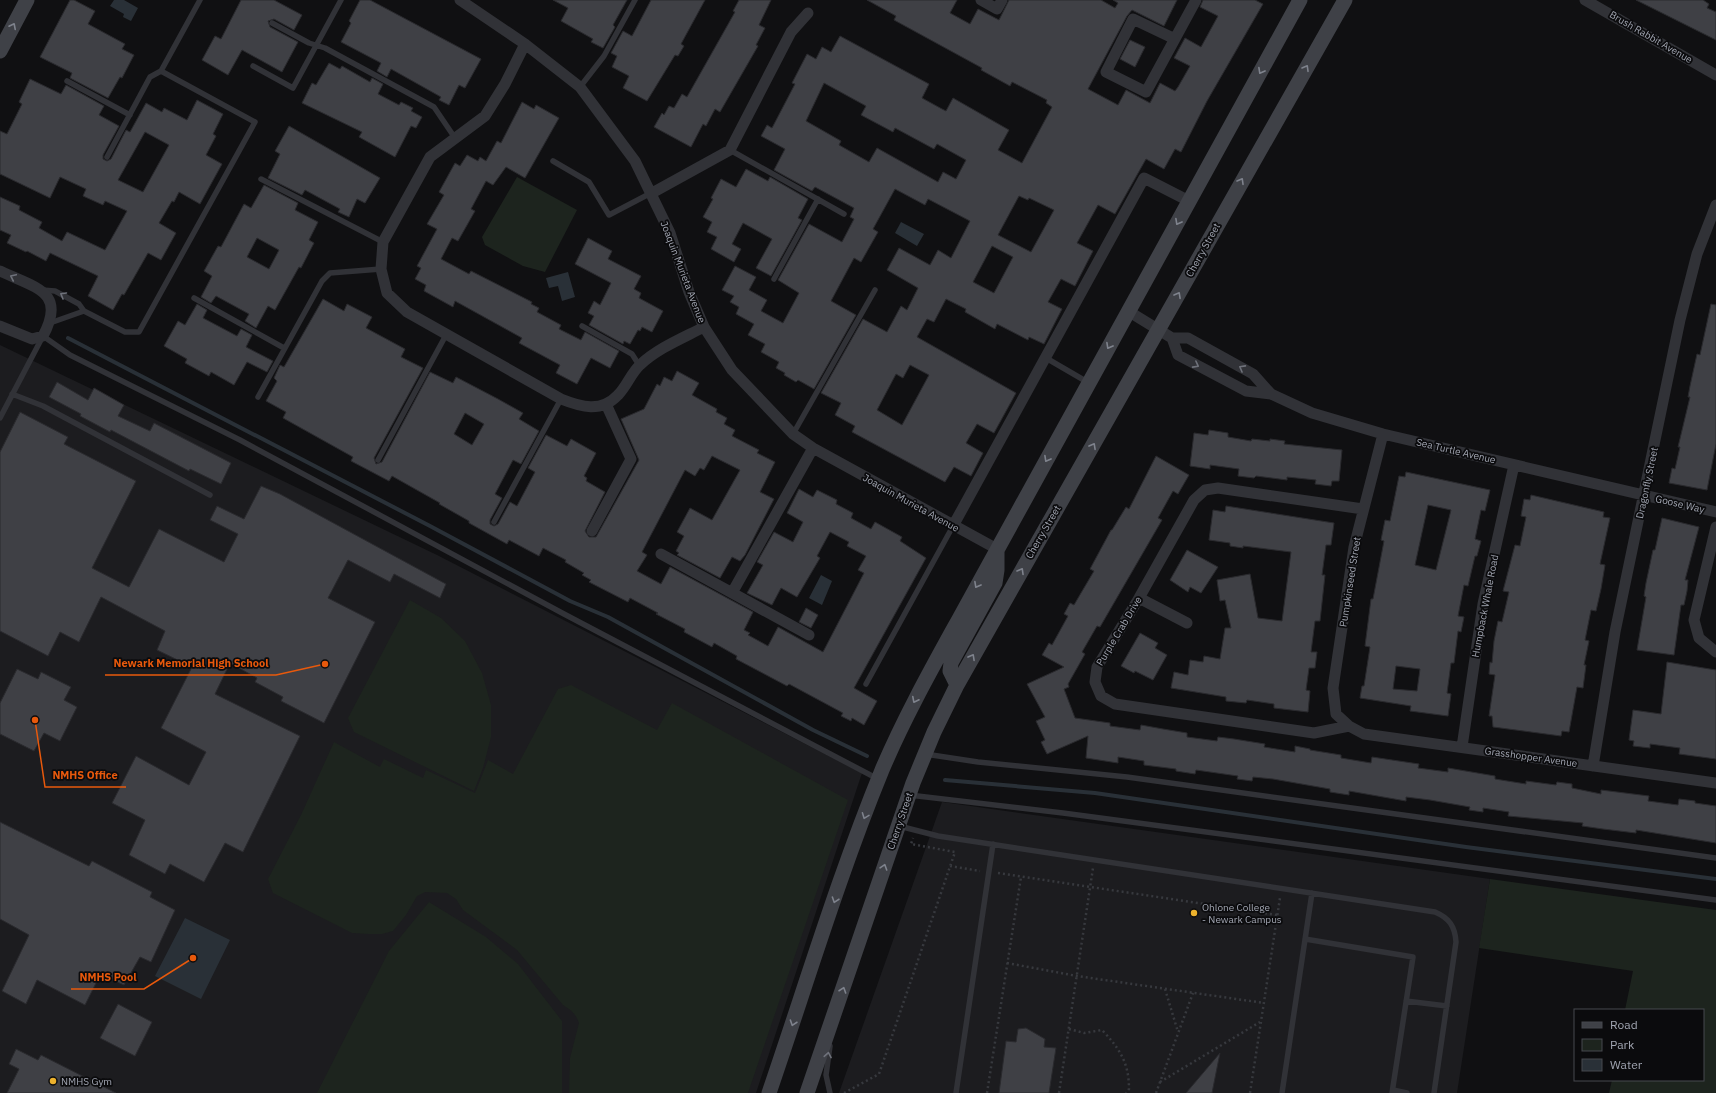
<svg xmlns="http://www.w3.org/2000/svg" width="1716" height="1093" viewBox="0 0 1716 1093" font-family="'IBM Plex Sans',sans-serif">
	<style>
		.built { fill: #1c1c1f }
		.green { fill: #1d241e }
		.water { fill: #293037 }
		.lines { fill: none; stroke-linecap: round; stroke-linejoin: round }
		.stream { stroke: #293037; stroke-width: 4 }
		.building { fill: #3f4045; stroke: #2a2a2e; fill-rule: evenodd }
		.path { stroke: #37393e; stroke-width: 2.5; stroke-dasharray: 2 3; stroke-linecap: butt }
		.service { stroke: #313237; stroke-width: 5.5 }
		.minor { stroke: #313237; stroke-width: 11 }
		.secondary { stroke: #3f4147; stroke-width: 15 }
		.oneway { stroke: #7f838d }
		.oneway2 { stroke: #6f727b }
		.poi-dot { fill: #edb22d; stroke: #0b0b0d; stroke-width: 1.5 }
		.labels { text-anchor: middle; dominant-baseline: central; stroke-width: 3.5; stroke-linejoin: round; paint-order: stroke }
		.street-label { font-size: 10px; fill: #a2a6b2; stroke: #0b0b0d }
		.poi-label { font-size: 10px; fill: #a2a6b2; stroke: #0b0b0d; text-anchor: start }
		.leader { fill: none; stroke: #e8590c; stroke-width: 1.5 }
		.callout-dot { fill: #e8590c; stroke: #0b0b0d; stroke-width: 1.5 }
		.callout-label { font-size: 11px; text-anchor: middle; font-weight: bold; fill: #e8590c; stroke: #0b0b0d; stroke-width: 3.5; stroke-linejoin: round; paint-order: stroke }
	</style>
	<rect width="100%" height="100%" fill="#101012"/>
	<path class="built" d="M0 345 437 555 862 773 756 1093H0Z
		M942 802 1490 879 1457 1093H839Z"/>
	<path class="green" d="M517 177 577 210 545 272 523 266 485 245 482 237Z
		M410 600 441 618 465 641 482 673 491 705V737L483 768 474 791 354 732 348 718Z
		M571 685 657 730 672 703 848 800 748 1093H569L570 1058 579 1023C576 1014 571 1010 563 1005L517 950 463 910 456 899 447 893 425 892 417 896 406 915 393 931 382 934H368L352 933 273 893 268 879 301 815 334 742 380 767 384 759 423 778 426 770 475 793 488 760 513 774 558 689Z
		M1490 879 1716 910V1093H1609L1612 1080H1703V1010H1625L1633 971 1479 948Z
		M429 902 486 937 518 964 562 1021V1093H317L389 951Z"/>
	<path class="water" d="M114 0H124L138 8 131 21 123 17 124 14 110 6Z
		M901 222 924 234 917 246 895 233Z
		M568 272 575 297 562 301 558 286 549 288 546 278Z
		M821 575 832 581 822 605 809 598Z
		M185 918 230 940 201 999 155 976Z"/>
	<g class="lines">
		<path class="stream" d="M68 338 430 526 570 601 608 617 813 730 867 756
			M945 780 1095 793 1466 847 1716 879"/>
	</g>
	<path class="building" d="M70 0H74L95 11 88 24 125 44 122 49 134 55 122 78 120 77 108 98 70 78 72 73 40 57Z
		M241 0H274L302 15 294 30 274 19 268 21 270 27 298 42 282 72 242 50 228 75 202 60 215 36 221 39Z
		M360 0H370L481 59 465 88 459 85 449 105 439 100 441 97 391 69 387 77 377 71 381 63 341 42 351 23 349 21Z
		M553 0H627L613 25 615 27 603 48 591 42 593 39 561 21 568 8Z
		M651 0H705L681 44 684 46 678 56 675 55 647 101 623 88 629 76 612 67 617 56 611 53 623 31 632 36Z
		M739 0H771L759 25 765 28 756 45 758 46 720 112 715 109 706 126 703 124 691 147 654 127 662 113 664 115 669 106 674 108 682 94 687 97 735 12 733 11Z
		M867 0H957L950 13 970 24 978 9 999 20 1009 0H1101L1115 8 1118 3 1113 0H1177L1164 26 1132 10 1127 16 1088 89 1118 105 1126 90 1150 103 1160 83 1175 91 1178 87 1190 66 1174 58 1185 38 1201 47 1218 16 1200 7 1203 0H1255L1263 4 1207 101 1181 152 1175 149 1164 169 1146 159 1115 214 1098 205 1077 243 1093 251 1075 286 1061 279 1048 302 1062 309 1044 344 1029 337 1028 340 997 324 995 329 965 312 966 309 946 299 934 322 927 319 917 337 1016 393 994 433 977 424 966 443 983 453 971 476 954 467 945 482 852 432 855 426 835 415 841 403 821 393 863 319 887 332 901 306 907 310 918 288 887 270 899 248 930 265 938 250 951 258 970 221 928 199 925 205 895 189 873 229 878 232 861 262 854 258 831 301 856 315 814 389 798 380 796 382 784 375 785 373 776 368 779 362 761 352 765 344 748 335 754 324 736 314 739 307 730 302 734 296 722 290 735 266 756 277 749 290 767 300 761 311 783 323 799 293 778 280 809 224 842 242 854 219 850 217 854 208 815 187 812 191 774 170 785 149 761 136 767 125 772 128 795 84 792 83 807 54 816 59 822 47 831 52 840 36 929 84 922 98 942 109 946 111 953 98 1009 130 998 150 1022 163 1052 107 1046 103 1047 100 1012 82 1010 86 981 70 982 68 894 20 896 16ZM824 83 866 106 861 115 893 132 895 128 934 149 937 144 966 160 956 179 943 172 938 182 877 148 869 162 839 145 841 141 806 121ZM1019 196 1028 200 1029 198 1054 210 1031 252 998 235ZM992 246 1013 257 994 293 973 282ZM910 365 929 375 902 425 877 410 896 374 903 378Z
		M1636 0H1703L1709 4 1707 8 1716 12V40Z
		M1130 40 1145 47 1135 67 1120 59Z
		M329 63 340 69 342 66 370 82 372 78 383 84 378 94 399 105 401 102 413 108 411 111 422 117 416 128 411 126 395 157 359 137 362 132 302 103 312 83 316 85Z
		M30 79 61 94 66 85 104 106 99 115 119 126 103 155V159L107 161 111 159 126 130 130 132 146 103 162 112 164 108 187 120 197 100 223 114 213 134 216 136 206 155 222 164 200 204 179 192 174 202 172 201 159 223 176 233 161 260 148 253 124 295 122 294 113 310 88 296 98 276 50 253 46 261 27 251 26 252 7 243 11 235 0 230V197L20 206 19 210 42 222 39 228 62 241 67 232 105 250 127 211 105 201 103 205 83 196 86 189 60 177 50 198 0 174V131L7 134 22 104 19 102ZM145 132 169 145 143 192 118 180Z
		M522 102 534 109 536 105 559 118 525 178 506 167 493 185 486 181 471 209 475 211 458 241 452 238 441 259 469 274 471 271 532 302 531 304 539 308 537 312 561 325 559 329 581 340 585 332 619 351 610 368 591 358 577 384 556 373 560 365 519 343 522 338 455 301 453 307 424 291 426 285 415 279 421 268 417 266 437 229 427 224 444 195 439 192 455 163 460 166 467 155 478 161 480 157 486 161 497 141 501 143Z
		M289 126 380 178 365 203 357 199 349 217 338 212 340 209 305 190 302 195 268 178 280 154 275 151Z
		M746 169 768 181 770 177 808 199 798 218 802 220 771 276 756 268 772 239 743 223 732 244 741 249 734 262 711 249 717 237 707 232 712 222 703 217 713 199 711 198 721 179 736 187Z
		M264 185 298 203 295 210 318 222 309 240 314 243 301 268 299 267 275 310 268 306 256 328 245 321 249 314 216 296 211 303 201 297 212 276 204 271 218 246 221 247 244 204 251 208ZM257 238 279 250 269 269 247 257Z
		M588 238 612 251 608 259 641 276 634 289 641 293 639 298 663 311 652 332 642 327 640 331 638 330 630 344 624 341 623 344 589 325 594 316 588 313 594 301 600 305 611 283 575 264Z
		M323 299 344 311 347 304 372 317 366 328 405 349 401 357 423 368 374 458 376 464 382 462 430 372 453 383 456 377 498 399 523 413 519 419 539 431 521 464 513 460 495 494 502 498 490 520V524L494 526 498 524 510 502 517 506 535 472 528 468 546 435 567 446 571 439 596 453 584 476 587 478 586 481 605 492 585 531 589 537H596L639 460 621 419 644 409 657 384 660 386 664 377 672 381 677 371 699 383 692 395 717 409 716 412 727 418 724 424 735 430 732 436 759 450 757 453 775 462 760 492 774 499 745 555 740 561 732 557 720 578 677 555 679 553 676 551 684 536 677 532 690 508 712 520 740 470 712 456 704 470 700 468 695 476 685 470 642 552 647 555 637 571 661 584 670 567 753 612 744 630 750 633 748 635 768 646 778 627 823 652 864 573 858 570 866 556 847 546 849 542 830 532 817 556 820 558 797 597 781 588 772 605 747 593 763 565 757 562 774 532 793 542 803 522 787 513 799 489 813 497 817 490 837 500 836 504 853 513 851 518 871 529 875 522 902 537 900 541 926 558 854 688 877 701 864 725 852 718 851 721 841 716 843 713 789 684 787 686 736 659 737 656 714 643 712 647 684 632 685 629 656 614 658 613 630 598 628 602 589 582 591 580 582 575 584 573 565 562 566 560 543 548 539 556 509 540 507 544 469 523V521L439 504 440 503 392 476 389 481 351 461 353 457 283 418 286 412 266 401 277 381 274 378 280 365 284 367ZM465 413 484 424 472 445 454 434Z
		M197 304 207 310 203 318 237 336 241 329 252 335 246 347 273 361 267 372 247 362 234 385 211 372 209 376 185 363 187 359 164 346 178 321 185 325Z
		M1711 304 1716 305V444L1707 490 1669 483 1672 468 1675 469 1680 447H1678L1690 397H1688L1690 386 1697 354 1700 355Z
		M57 382 88 400 94 388 124 405 118 416 150 431 154 423 231 463 221 484 190 469 189 471 111 430 110 432 80 416 81 414 49 397Z
		M20 412 68 437 64 444 136 481 92 568 129 587 159 529 224 562 238 534 210 520 217 506 244 519 261 486 280 494 446 584 440 598 394 574 390 582 348 560 328 598 375 622 324 723 281 701 283 697 255 682 257 678 230 663 215 694 300 736 243 852 225 843 204 882 170 864 165 874 129 855 145 820 112 803 136 756 189 785 206 752 161 728 192 667 157 650 165 631 101 597 79 642 60 632 48 656 0 631V452Z
		M1209 430 1228 433V437L1251 441 1252 439 1270 441V439L1285 441 1284 444 1342 450 1339 481H1332L1331 486 1315 484 1316 480 1287 477V480L1256 476 1254 478 1238 476 1239 469 1210 465V469L1190 466 1194 433 1208 435Z
		M1156 456 1189 475 1178 494 1173 491 1158 518 1162 520 1100 627 1097 626 1082 652 1085 654 1068 684 1069 687 1064 689 1075 718 1110 723V726L1140 730 1141 725 1163 729 1187 733V737L1217 741 1218 737 1234 739 1265 744 1264 747 1295 752V746L1310 749V750L1341 755V758L1371 763 1372 757 1419 764 1418 768 1448 772V768L1495 776V779L1526 784V781L1556 785 1557 782 1572 784V788L1601 794V790L1649 796 1648 801 1678 805 1679 799 1695 801V803L1716 806V843L1636 830V833L1603 829 1582 826 1583 823 1508 816 1509 812 1483 808V812L1469 810 1470 807 1430 800 1406 797V801L1349 791V795L1330 792V789L1273 779 1253 777 1252 781 1237 779 1238 776 1196 770 1195 774 1176 771V769L1144 765V761L1118 757V763L1086 758 1088 736 1047 754 1041 742 1045 740 1036 721 1045 717 1027 684 1064 667 1042 655 1049 643 1052 645 1068 616 1064 614 1070 603 1074 605 1081 593 1094 571 1090 569 1111 530H1112L1126 507 1129 509Z
		M1406 472 1490 490 1485 511 1481 510 1475 539 1481 541 1477 556H1475L1468 586 1464 585 1458 616 1464 617 1461 632 1458 631 1454 663H1451L1447 693 1451 694 1448 716 1410 711 1411 706 1360 698 1362 686H1364L1370 647 1365 646 1371 599H1373L1384 541 1381 540 1385 520 1390 521 1399 476 1405 477ZM1428 505 1451 510 1436 570 1415 565ZM1396 666 1420 669 1417 691 1393 689Z
		M1531 495 1604 512 1603 517 1610 518 1600 564 1605 565 1601 589 1596 611 1591 610 1585 640 1589 641 1584 665H1586L1583 688 1577 687 1569 732 1562 731 1561 736 1493 727 1492 716H1489L1495 675 1489 674 1490 662 1492 663 1494 641 1498 621 1502 622 1509 592 1503 591 1515 545 1520 546 1526 517 1521 516 1524 499 1530 500Z
		M1226 506 1334 523 1331 545H1326L1322 575H1325L1320 621H1315L1311 652H1317L1315 668H1309L1306 690 1310 691 1308 712 1274 708V704L1247 700 1246 703 1226 701V697L1171 688 1174 672 1188 675 1190 660 1203 662 1204 656 1220 659 1225 628H1231L1225 600 1220 601 1217 580 1250 574 1258 618 1282 621 1291 552 1243 546V548L1230 546V543L1209 540 1213 510 1225 512Z
		M1662 518 1699 527 1685 580H1688L1687 591 1684 605H1681L1674 655 1637 650 1646 597 1644 596 1646 583 1653 550H1655Z
		M1187 550 1218 567 1201 593 1190 587 1188 592 1170 580Z
		M806 608 818 615 811 628 799 622Z
		M1140 633 1158 643 1155 648 1167 655 1153 680 1135 671 1134 673 1121 666Z
		M1667 662 1716 670V759L1679 754 1680 748 1650 744V748L1633 746 1634 741 1629 740 1633 710 1661 714Z
		M17 669 38 679 41 672 71 687 64 700 77 707 60 741 44 733 34 751 0 734V703Z
		M0 822 89 866 92 861 152 892 150 897 175 910 151 962 140 957 124 985 104 976 102 981 98 979 85 1005 37 980 26 1004 2 991 29 935 0 919Z
		M118 1004 152 1022 135 1056 100 1038Z
		M1026 1028 1045 1039 1044 1047 1056 1048 1049 1093H999L1006 1041 1016 1042 1018 1029Z
		M16 1049 38 1060 41 1055 116 1093H7L19 1069 9 1064Z
		M1220 1053 1212 1093H1186Z"/>
	<g class="lines">
		<path class="path" d="M950 866 980 871
			M998 873 1277 915
			M1007 963 1077 976 1264 1003
			M1165 989 1178 1032
			M1069 1029 1084 1033 1102 1030C1119 1048 1129 1062 1129 1089L1126 1093
			M1160 1082 1260 1022
			M844 1093 879 1074 955 852 911 844 913 838
			M987 1093 1021 877
			M1059 1093 1093 868
			M1156 1093 1193 993
			M1250 1093 1280 898"/>
		<path class="service" d="M272 23 309 43 325 48 434 107 455 138
			M253 66 293 88 341 0
			M67 81 130 115
			M580 87 604 56 635 0
			M730 150 844 214
			M107 157 150 77 161 71 200 0
			M553 161 589 182 609 215 651 193
			M261 179 383 242
			M774 279 818 199
			M42 290 55 291 79 304 84 311 125 332H139L255 122 161 71
			M194 298 284 348
			M50 323 84 311
			M582 326 632 354 639 365
			M1046 358 1089 383
			M12 394 43 406 210 495
			M258 397 322 281 330 273 381 269
			M0 418 43 336 70 355 240 440 564 614 878 779
			M793 434 875 290
			M378 460 446 335
			M494 522 561 399
			M866 684 953 526
			M925 754 978 762 1127 777 1716 858
			M909 795 1063 813 1716 900
			M899 826 938 836 1435 912C1449 918 1455 926 1456 942L1434 1093
			M1305 939 1413 957 1392 1093
			M1406 1001 1447 1006
			M830 1046 826 1075 830 1093
			M1393 1090 1407 1093
			M956 1093 993 844
			M1282 1093 1312 893"/>
		<path class="minor" d="M460 0 525 44 580 87 635 161 670 233 689 292 704 327 732 370 793 434 813 448 997 549
			M981 0 997 9 1002 0
			M1585 0 1716 75
			M1175 39 1133 19 1106 72 1146 92 1196 0
			M525 44 505 84 485 116 430 157 383 242 381 269 387 293 407 312 561 399C581 407 601 413 618 395 627 386 631 373 640 365 658 348 683 338 704 327
			M652 193 730 150 791 32 808 13
			M0 271C35 288 67 291 43 336L32 339 0 326
			M1128 311 1172 338H1188L1253 374 1271 394
			M1172 338 1178 355 1246 391 1271 394 1312 413 1383 434 1716 512
			M1383 434 1354 547 1333 688 1336 714 1349 726 1364 734 1716 783
			M953 526 1144 178 1189 201
			M1716 527 1694 620 1699 638 1716 652
			M592 531 631 459 606 404
			M661 554 809 635
			M732 593 813 448
			M1139 598 1187 623
			M1349 726 1314 733 1115 704 1101 696 1095 682 1097 667 1139 598 1194 500 1205 490 1218 488 1363 509
			M1462 747 1483 604 1514 465
			M1593 766 1615 632 1680 320 1697 254 1716 205"/>
		<path class="secondary" d="M0 51 27 0
			M957 685 950 671 951 663 995 583 997 570V551
			M769 1093C806 985 839 875 882 770 904 718 932 668 959 619L1300 0
			M807 1093 913 783 934 732 957 685 1345 0"/>
	</g>
	<defs><path id="oneway-chevron" d="M-2-3.5L2.5 0L-2 3.5" fill="none" stroke-width="1.6" stroke-linecap="round" stroke-linejoin="round"/></defs>
	<g class="oneway">
		<use href="#oneway-chevron" transform="translate(13 26) rotate(-63)"/>
		<use href="#oneway-chevron" transform="translate(1306 68) rotate(-60)"/>
		<use href="#oneway-chevron" transform="translate(1261 71) rotate(119)"/>
		<use href="#oneway-chevron" transform="translate(1241 181) rotate(-60)"/>
		<use href="#oneway-chevron" transform="translate(1178 222) rotate(119)"/>
		<use href="#oneway-chevron" transform="translate(1178 295) rotate(-61)"/>
		<use href="#oneway-chevron" transform="translate(1109 346) rotate(119)"/>
		<use href="#oneway-chevron" transform="translate(1093 446) rotate(-61)"/>
		<use href="#oneway-chevron" transform="translate(1047 459) rotate(119)"/>
		<use href="#oneway-chevron" transform="translate(1021 571) rotate(-60)"/>
		<use href="#oneway-chevron" transform="translate(977 585) rotate(119)"/>
		<use href="#oneway-chevron" transform="translate(972 657) rotate(-61)"/>
		<use href="#oneway-chevron" transform="translate(915 700) rotate(117)"/>
		<use href="#oneway-chevron" transform="translate(865 816) rotate(111)"/>
		<use href="#oneway-chevron" transform="translate(884 867) rotate(-72)"/>
		<use href="#oneway-chevron" transform="translate(835 900) rotate(109)"/>
		<use href="#oneway-chevron" transform="translate(843 990) rotate(-71)"/>
		<use href="#oneway-chevron" transform="translate(793 1023) rotate(109)"/>
	</g>
	<g class="oneway2">
		<use href="#oneway-chevron" transform="translate(13 277) rotate(-155)"/>
		<use href="#oneway-chevron" transform="translate(63 295) rotate(-150)"/>
		<use href="#oneway-chevron" transform="translate(1196 365) rotate(28)"/>
		<use href="#oneway-chevron" transform="translate(1242 368) rotate(-151)"/>
		<use href="#oneway-chevron" transform="translate(828 1055) rotate(-80)"/>
	</g>
	<g class="poi-dot">
		<circle cx="1194" cy="913" r="4"/>
		<circle cx="53" cy="1081" r="4"/>
	</g>
	<g class="labels">
		<g class="street-label">
			<text transform="translate(1651 37) rotate(30)">Brush Rabbit Avenue</text>
			<text transform="translate(1203 250) rotate(-61)">Cherry Street</text>
			<text transform="translate(683 272) rotate(69)">Joaquin Murieta Avenue</text>
			<text transform="translate(1456 451) rotate(13)">Sea Turtle Avenue</text>
			<text transform="translate(1647 483) rotate(-78)">Dragonfly Street</text>
			<text transform="translate(911 503) rotate(29)">Joaquin Murieta Avenue</text>
			<text transform="translate(1680 504) rotate(13)">Goose Way</text>
			<text transform="translate(1043 532) rotate(-60)">Cherry Street</text>
			<text transform="translate(1350 582) rotate(-81)">Pumpkinseed Street</text>
			<text transform="translate(1485 606) rotate(-79)">Humpback Whale Road</text>
			<text transform="translate(1119 631) rotate(-59)">Purple Crab Drive</text>
			<text transform="translate(1531 757) rotate(8)">Grasshopper Avenue</text>
			<text transform="translate(900 821) rotate(-71)">Cherry Street</text>
		</g>
		<g class="poi-label">
			<text x="1202" y="907">Ohlone College<tspan x="1202" dy="12">- Newark Campus</tspan></text>
			<text x="61" y="1081">NMHS Gym</text>
		</g>
	</g>
	<path class="leader" d="M325 664L276 675H105M35 720L45 787H126M193 958L144 989H71"/>
	<g class="callout-dot">
		<circle cx="325" cy="664" r="4"/>
		<circle cx="35" cy="720" r="4"/>
		<circle cx="193" cy="958" r="4"/>
	</g>
	<g class="callout-label">
		<text x="191" y="667">Newark Memorial High School</text>
		<text x="85" y="779">NMHS Office</text>
		<text x="108" y="981">NMHS Pool</text>
	</g>
	<rect x="1574" y="1009" width="130" height="72" fill="#0b0b0d" stroke="#47494f"/>
	<rect x="1582" y="1022" width="20" height="6" fill="#3f4147" stroke="#47494f"/>
	<text x="1610" y="1029" font-size="12" fill="#a2a6b2">Road</text>
	<rect x="1582" y="1039" width="20" height="12" fill="#1d241e" stroke="#47494f"/>
	<text x="1610" y="1049" font-size="12" fill="#a2a6b2">Park</text>
	<rect x="1582" y="1059" width="20" height="12" fill="#293037" stroke="#47494f"/>
	<text x="1610" y="1069" font-size="12" fill="#a2a6b2">Water</text>
</svg>
